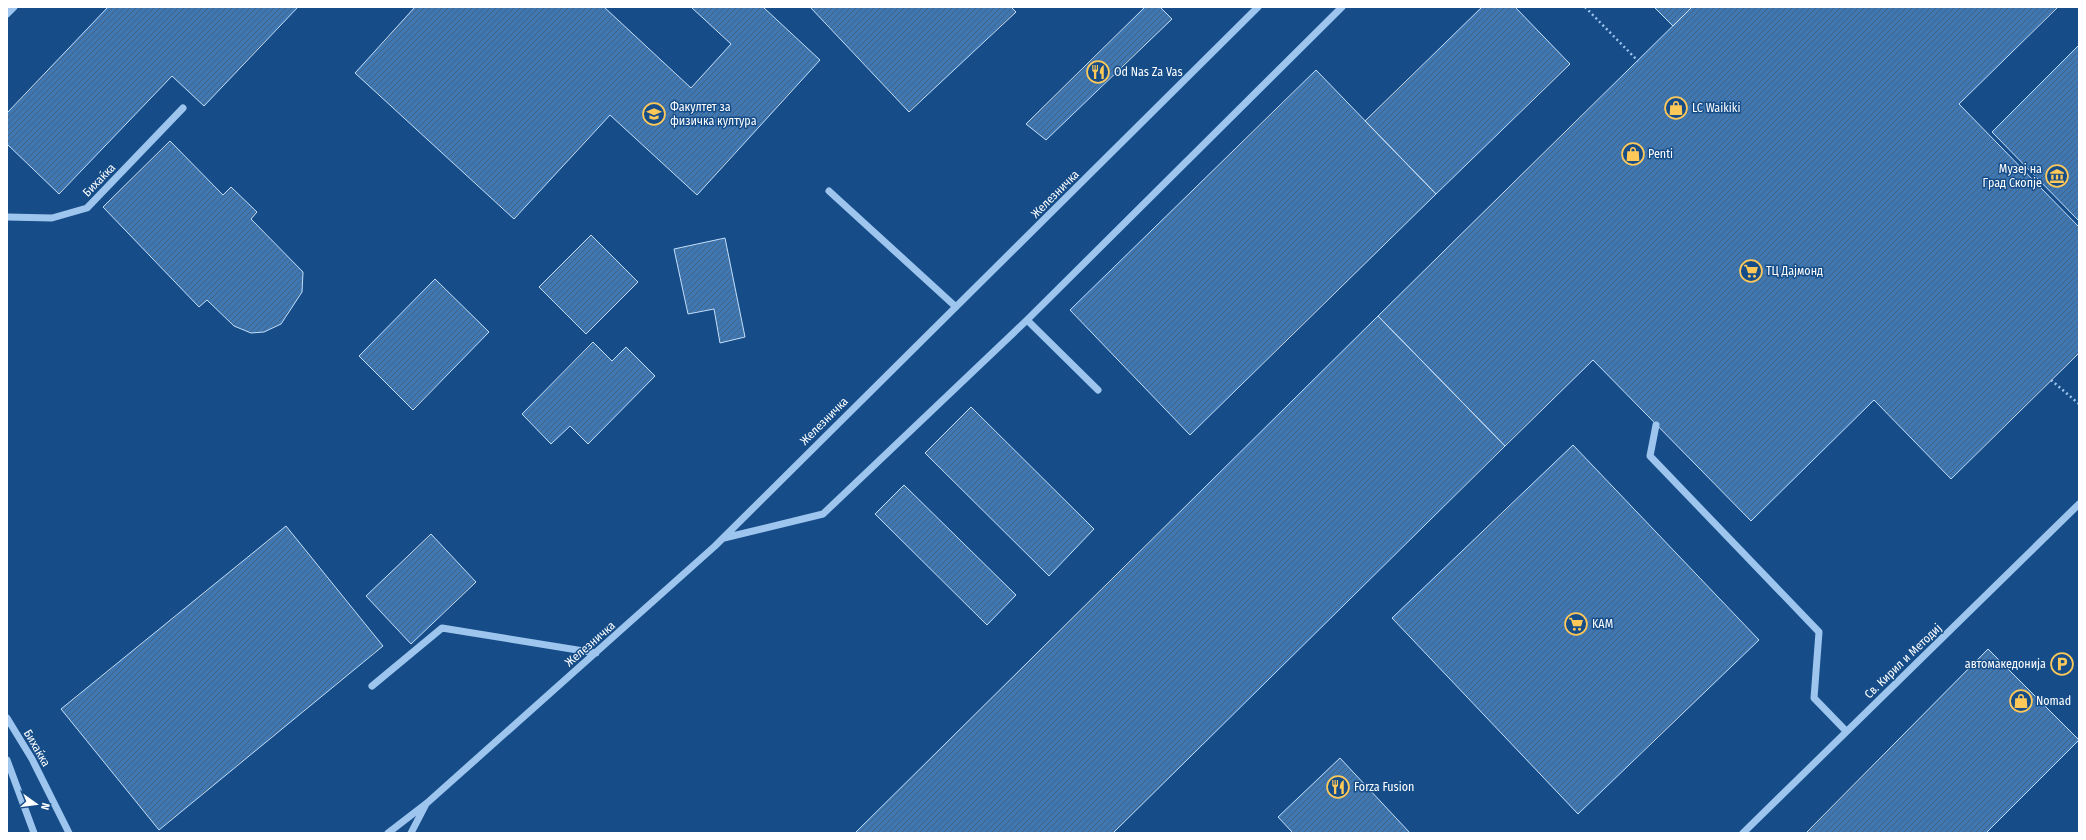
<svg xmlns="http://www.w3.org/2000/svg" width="2086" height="840" viewBox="0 0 2086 840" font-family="'Fira Sans Condensed',sans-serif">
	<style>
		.building { fill: url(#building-hatch); stroke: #c3defa }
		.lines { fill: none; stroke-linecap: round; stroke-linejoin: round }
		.path { stroke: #9dc5ee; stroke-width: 2.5; stroke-dasharray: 2 3; stroke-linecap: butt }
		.minor { stroke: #9dc5ee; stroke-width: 7 }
		.labels { text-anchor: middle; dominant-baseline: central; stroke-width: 3; stroke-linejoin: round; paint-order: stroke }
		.poi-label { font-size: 12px; fill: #fff; stroke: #164d88; text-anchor: start }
		.street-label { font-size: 12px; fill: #fff; stroke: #164d88 }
	</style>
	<defs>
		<pattern id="building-hatch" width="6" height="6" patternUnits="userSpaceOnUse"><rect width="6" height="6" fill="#3f77b2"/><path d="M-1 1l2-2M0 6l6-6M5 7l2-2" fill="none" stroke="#46627f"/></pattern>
	</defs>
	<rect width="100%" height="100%" fill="#164d88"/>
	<path class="building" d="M108 7H298L204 106 172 76 59 194 7 144V113Z
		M415 7H604L691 88 731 44 691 7H763L820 60 697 195 610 115 514 219 355 73Z
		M810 7H1011L1016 12 909 112Z
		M1145 7H1160L1172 19 1046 140 1026 124Z
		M1482 7H1515L1570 64 1436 194 1365 121Z
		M1654 7H1692L1673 26Z
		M1692 7H2058L1959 104 2079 227V353L1951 479 1874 400 1751 521 1593 360 1505 446 1378 316Z
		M2079 45V221L1992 132Z
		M1316 70 1436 194 1190 435 1070 310Z
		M170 141 223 195 231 187 257 212 251 219 303 272 302 292 281 324 264 332 251 333 234 326 207 300 199 307 103 207Z
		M591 235 638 282 586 334 539 287Z
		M725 238 745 337 720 343 714 309 688 314 674 249Z
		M435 279 489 332 413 410 359 356Z
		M1378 316 1505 446 1113 833H855Z
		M593 342 612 361 626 347 655 376 588 444 570 426 551 444 522 414Z
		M971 407 1094 529 1049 576 925 453Z
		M1573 445 1759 640 1578 814 1392 618Z
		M904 485 1016 595 987 625 875 514Z
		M286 526 383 646 159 830 61 709Z
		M431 534 476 582 411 644 366 596Z
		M1988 649 2079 740 1986 833H1806Z
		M1340 758 1410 833H1293L1278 817Z"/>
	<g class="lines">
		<path class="path" d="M1585 7 1638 61
			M2051 380 2079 404"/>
		<path class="minor" d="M7 14 14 7
			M829 191 956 307
			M7 217 52 218 87 208 183 108
			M1027 320 1098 390
			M1656 425 1650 456 1819 632 1814 698 1846 731
			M724 538 823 514 1027 320 1342 7
			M372 686 442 628 596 653
			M7 718 32 759 69 833
			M7 760 34 833
			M388 833 427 803 715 546 1258 7
			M411 833 425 806
			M1743 833 2079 504"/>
	</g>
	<defs>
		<g id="restaurant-ring" transform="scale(1.15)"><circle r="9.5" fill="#164d88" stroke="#ffc95a" stroke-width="1.5"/><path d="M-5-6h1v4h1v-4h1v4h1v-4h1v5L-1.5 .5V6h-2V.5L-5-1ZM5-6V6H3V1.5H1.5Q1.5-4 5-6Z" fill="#ffc95a"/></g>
		<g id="shop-ring" transform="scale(1.15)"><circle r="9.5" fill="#164d88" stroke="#ffc95a" stroke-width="1.5"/><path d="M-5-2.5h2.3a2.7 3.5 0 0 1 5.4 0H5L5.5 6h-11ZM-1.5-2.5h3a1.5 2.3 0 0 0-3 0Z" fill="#ffc95a"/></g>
		<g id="university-ring" transform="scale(1.15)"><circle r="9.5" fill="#164d88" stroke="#ffc95a" stroke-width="1.5"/><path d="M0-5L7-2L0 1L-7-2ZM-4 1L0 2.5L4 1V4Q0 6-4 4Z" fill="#ffc95a"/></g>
		<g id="museum-ring" transform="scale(1.15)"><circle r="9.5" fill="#164d88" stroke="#ffc95a" stroke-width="1.5"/><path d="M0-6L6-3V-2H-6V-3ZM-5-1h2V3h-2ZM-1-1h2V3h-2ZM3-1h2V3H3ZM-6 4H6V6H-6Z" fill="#ffc95a"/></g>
		<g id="supermarket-ring" transform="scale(1.15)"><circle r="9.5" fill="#164d88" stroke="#ffc95a" stroke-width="1.5"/><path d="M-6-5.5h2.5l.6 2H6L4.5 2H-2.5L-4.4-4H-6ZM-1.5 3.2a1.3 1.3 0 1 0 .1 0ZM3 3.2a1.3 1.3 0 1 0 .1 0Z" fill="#ffc95a"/></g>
		<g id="parking-ring" transform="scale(1.15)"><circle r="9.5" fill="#164d88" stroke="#ffc95a" stroke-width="1.5"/><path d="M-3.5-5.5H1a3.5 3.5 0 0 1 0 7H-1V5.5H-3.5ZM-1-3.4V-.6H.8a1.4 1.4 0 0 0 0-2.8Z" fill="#ffc95a"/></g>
	</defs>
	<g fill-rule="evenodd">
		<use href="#restaurant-ring" x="1098" y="72"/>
		<use href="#shop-ring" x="1676" y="108"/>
		<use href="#university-ring" x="654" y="114"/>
		<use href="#shop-ring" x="1633" y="154"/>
		<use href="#museum-ring" x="2057" y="176"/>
		<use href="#supermarket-ring" x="1751" y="271"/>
		<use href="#supermarket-ring" x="1576" y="624"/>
		<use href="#parking-ring" x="2062" y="664"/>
		<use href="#shop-ring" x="2021" y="701"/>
		<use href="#restaurant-ring" x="1338" y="787"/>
	</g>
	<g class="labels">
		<g class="poi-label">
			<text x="1114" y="72">Od Nas Za Vas</text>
			<text x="670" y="107">Факултет за<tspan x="670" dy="14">физичка култура</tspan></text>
			<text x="1692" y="108">LC Waikiki</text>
			<text x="1648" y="154">Penti</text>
			<text x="2042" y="169" text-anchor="end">Музеј на<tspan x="2042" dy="14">Град Скопје</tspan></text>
			<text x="1766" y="271">ТЦ Дајмонд</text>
			<text x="1592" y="624">KAM</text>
			<text x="2046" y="664" text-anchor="end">автомакедонија</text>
			<text x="2036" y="701">Nomad</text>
			<text x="1354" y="787">Forza Fusion</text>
		</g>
		<g class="street-label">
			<text transform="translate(99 180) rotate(-46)">Бихаќка</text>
			<text transform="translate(1055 194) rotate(-45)">Железничка</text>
			<text transform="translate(824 421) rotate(-45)">Железничка</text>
			<text transform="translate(590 644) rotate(-41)">Железничка</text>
			<text transform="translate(1903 661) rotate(-44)">Св. Кирил и Методиј</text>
			<text transform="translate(37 748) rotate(60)">Бихаќка</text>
		</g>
	</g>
	<rect width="2086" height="840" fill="none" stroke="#ffffff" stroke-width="16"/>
	<g transform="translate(36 804) rotate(104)" stroke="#164d88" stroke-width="3" paint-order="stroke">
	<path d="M0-3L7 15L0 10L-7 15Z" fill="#ffffff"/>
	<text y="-6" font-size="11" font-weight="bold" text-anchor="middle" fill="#ffffff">N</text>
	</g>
</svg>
